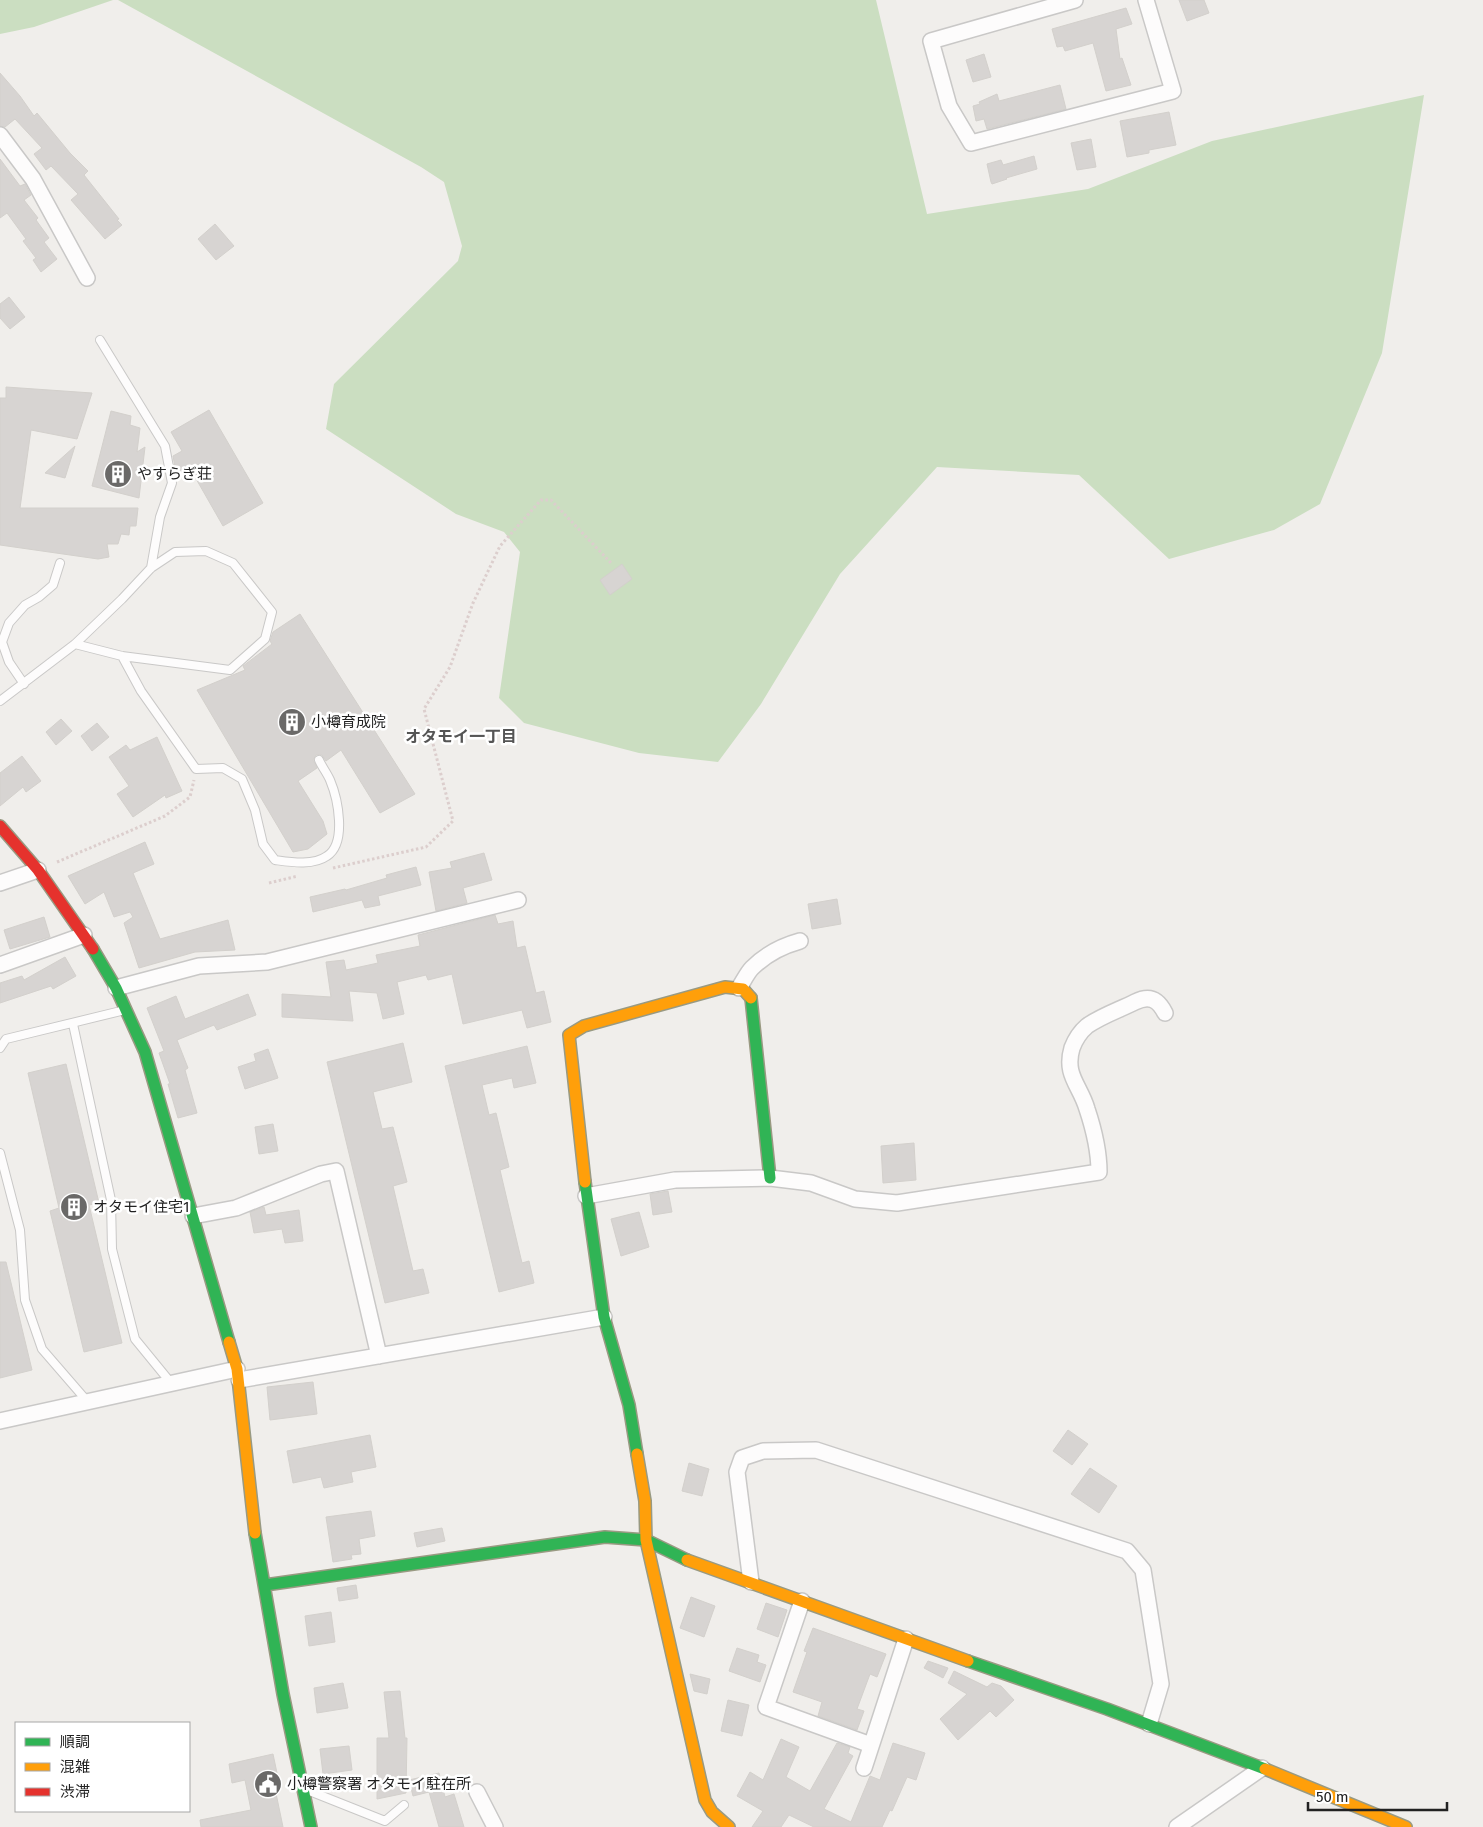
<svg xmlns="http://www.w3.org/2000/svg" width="1483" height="1827" viewBox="0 0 1483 1827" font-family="'Fira Sans','Noto Sans JP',sans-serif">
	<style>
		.forest { fill: #cbdec1 }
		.building { fill: #d7d4d2; stroke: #d3d0cc }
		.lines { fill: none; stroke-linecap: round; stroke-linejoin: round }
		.lane-casing { stroke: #c9c8c7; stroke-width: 10 }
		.street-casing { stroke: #c9c8c7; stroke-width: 18 }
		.fast-casing { stroke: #999a82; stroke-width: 14 }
		.slow-casing { stroke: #999a82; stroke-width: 14 }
		.jam-casing { stroke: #999a82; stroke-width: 14 }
		.path { stroke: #dccecd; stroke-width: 3; stroke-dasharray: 2.5 2.5; stroke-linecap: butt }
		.lane { stroke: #fdfcfc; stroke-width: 8 }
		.street { stroke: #fdfcfc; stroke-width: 15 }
		.fast { stroke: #30b455; stroke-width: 11 }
		.slow { stroke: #ff9f0a; stroke-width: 11 }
		.jam { stroke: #e5322d; stroke-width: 11 }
		.labels { text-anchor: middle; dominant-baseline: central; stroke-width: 5; stroke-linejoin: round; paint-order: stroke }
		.poi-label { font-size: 15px; fill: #222; stroke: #fff; text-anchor: start }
		.neighbourhood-label { font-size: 16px; font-weight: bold; fill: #555; stroke: #fff }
	</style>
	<rect width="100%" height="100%" fill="#f0eeeb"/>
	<path class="forest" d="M0 0H113L34 27 0 34Z
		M118 0H876L927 214 1088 189 1212 141 1424 95 1382 353 1320 504 1274 530 1169 559 1079 475 937 467 840 574 761 704 718 762 639 753 524 723 499 698 520 552 504 532 456 514 326 429 334 384 458 261 462 246 444 182 421 167Z"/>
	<path class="building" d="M1179 0H1204L1209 13 1187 21Z
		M1126 8 1132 24 1116 29 1120 59 1122 58 1131 85 1106 91 1093 43 1065 51 1063 46 1057 47 1052 29Z
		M984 54 991 77 973 82 966 60Z
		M0 73 20 96 34 116 37 113 70 153 88 171 84 175 119 219 117 220 122 225 105 239 71 200 78 194 51 166 46 170 34 154 42 148 15 119 5 127 0 126Z
		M1060 85 1066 109 987 129 984 119 976 121 973 106 980 104 979 102 997 94 999 101Z
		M1169 112 1176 145 1149 150V153L1127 157 1120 121Z
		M1091 139 1096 167 1077 170 1071 143Z
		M1034 156 1037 169 1006 178 1007 179 992 184 991 182 987 164 1001 160 1003 165Z
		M0 159 20 186 25 184 31 195 24 200 38 218 36 220 49 238 44 242 57 259 41 272 33 260 36 258 23 241 26 239 7 213 0 218Z
		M215 224 234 246 216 260 198 239Z
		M9 297 25 317 10 329 0 318V304Z
		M6 387 92 393 77 439 31 430 20 508H138L136 526H130L129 535 121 534 118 544H107L109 557 98 559 0 545V398H6Z
		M209 410 263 503 223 526 191 470 179 477 176 472 173 456 182 451 171 432Z
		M111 411 131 416 130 425 140 428 137 452 145 447 139 498 92 486Z
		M75 446 65 478 45 473Z
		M622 564 632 579 610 595 600 580Z
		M300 614 415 794 380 813 341 750 326 761 322 755H316L313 760 317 768 298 781 323 821 327 834 308 849 293 852 197 690 245 670 243 666 272 644 270 641 273 632Z
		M61 719 72 731 56 745 46 732Z
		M97 723 109 737 92 751 81 736Z
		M157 737 182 791 166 798 165 795 133 817 117 794 129 786 109 757 126 745 130 750Z
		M22 756 41 781 26 792 23 787 0 806V773Z
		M145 842 154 864 133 873 160 939 228 920 235 950 195 952 139 968 124 923 133 917 130 912 114 917 104 892 85 904 68 876Z
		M484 853 492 880 463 888 467 903 436 911 429 872 452 868 450 862Z
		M416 867 421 885 378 896 380 905 365 908 362 900 313 912 310 897 345 889 346 890 387 878 386 875Z
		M837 899 841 924 812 929 808 904Z
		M495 915 498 924 513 921 517 948 525 946 536 993 544 991 551 1022 527 1028 522 1010 463 1024 452 974 428 980 426 975 397 982 404 1014 383 1019 377 993 349 991 353 1021 282 1017V994L331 997 326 962 344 960 346 970 378 963 376 955 420 946 418 935Z
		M44 917 50 937 10 949 4 930Z
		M65 957 76 976 53 989 51 986 0 1003V983L22 976 24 980Z
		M248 994 256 1015 217 1030 214 1025 177 1040 188 1068 185 1070 197 1113 178 1118 168 1084H170L159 1053 164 1051 147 1008 176 996 185 1019Z
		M403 1043 412 1082 373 1092 382 1129 393 1127 407 1182 393 1186 413 1271 423 1269 429 1293 385 1303 327 1062Z
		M527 1046 536 1083 514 1088 512 1078 482 1085 489 1115 496 1113 509 1167 500 1170 522 1263 529 1261 534 1283 499 1292 445 1066Z
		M268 1049 278 1078 245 1089 238 1067 256 1061 254 1054Z
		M66 1064 99 1203 89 1205 122 1343 84 1352 50 1211 59 1208 28 1073Z
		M273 1124 278 1151 259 1154 255 1127Z
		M914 1143 916 1180 883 1183 881 1146Z
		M668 1191 672 1212 653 1215 650 1194Z
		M264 1207 266 1215 299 1210 303 1241 285 1243 282 1229 254 1233 250 1212Z
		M639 1212 649 1247 621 1256 611 1219Z
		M0 1262H6L32 1370 0 1378Z
		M313 1382 317 1414 270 1420 267 1387Z
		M1068 1430 1088 1444 1072 1465 1053 1451Z
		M370 1435 376 1467 351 1472 353 1482 324 1488 321 1477 293 1483 287 1451Z
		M689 1463 709 1469 702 1496 682 1491Z
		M1090 1468 1117 1486 1099 1513 1071 1494Z
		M371 1511 375 1536 359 1539 361 1554 351 1555 352 1559 333 1562 326 1517Z
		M442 1528 445 1541 417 1547 414 1533Z
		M356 1585 358 1598 339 1601 337 1588Z
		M691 1597 715 1606 704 1637 680 1628Z
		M766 1603 787 1610 778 1637 757 1629Z
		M331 1612 335 1642 309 1646 305 1616Z
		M813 1628 886 1654 877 1677 870 1674 857 1709 864 1711 857 1730 818 1716 822 1702 793 1692 807 1652 804 1651Z
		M737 1648 759 1655 757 1662 766 1665 760 1682 729 1671Z
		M928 1661 948 1668 943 1678 924 1668Z
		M954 1671 987 1687 992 1683 1001 1686 1014 1700 996 1717 990 1711 958 1740 940 1719 967 1694 948 1683Z
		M690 1674 710 1679 707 1694 694 1691Z
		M343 1683 348 1708 317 1713 314 1688Z
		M400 1691 405 1738H407L406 1793 377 1799V1738H389L384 1692Z
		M728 1700 749 1705 742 1736 721 1731Z
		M781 1739 799 1747 786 1777 810 1791 837 1743 850 1747 848 1753 853 1756 824 1809 851 1822 870 1776 880 1780 893 1743 925 1753 916 1780 907 1777 892 1811 890 1810 882 1827H814L789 1815 781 1827H752L763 1811 737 1796 750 1772 763 1780Z
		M349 1746 352 1770 323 1774 320 1749Z
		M273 1754 277 1773 272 1774 283 1827H201L200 1820 251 1810 245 1780 232 1783 229 1764Z
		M439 1773 445 1797 454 1794 464 1827H439L429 1792 413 1796 409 1780Z"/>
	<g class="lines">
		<g class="lane-casing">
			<path id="lane" d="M100 340 165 446 172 483 160 517 151 568
				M122 656 141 691 196 769 223 768 242 779 255 810 263 844 275 860C290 862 313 866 327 856 347 843 338 799 330 780 327 773 322 767 319 760
				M24 684 9 662 2 642 9 623 25 605 39 597 53 585 60 563
				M0 701 75 644 122 599 151 568 175 552 206 551 233 563 272 612 265 639 230 670 122 656 75 644
				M73 1024 111 1200 112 1249 135 1339 171 1383
				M0 1048 6 1039 125 1010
				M0 1153 20 1230 25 1300 42 1349 87 1401
				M307 1790 385 1821 404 1805"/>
		</g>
		<g class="street-casing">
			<path id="street" d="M1075 0 931 41 949 106 971 143 1173 91 1146 0
				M0 135 33 179 87 278
				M0 883 38 870
				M0 965 84 935
				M116 988 199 966 267 962 518 900
				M739 988C743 982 747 973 752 968 765 955 782 946 800 941
				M586 1196 675 1180 770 1178 811 1183 855 1199 897 1203 1099 1172C1099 1150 1094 1130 1087 1109 1080 1085 1064 1075 1072 1048 1075 1040 1080 1032 1087 1026 1101 1016 1119 1010 1135 1002 1149 995 1158 999 1165 1013
				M193 1216 236 1208 321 1174 336 1171 379 1356
				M239 1380 604 1317
				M0 1421 237 1369
				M751 1582 737 1472 742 1458 763 1451 816 1450 1127 1551 1143 1570 1161 1684 1149 1724
				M802 1601 766 1707 871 1745
				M864 1768 906 1639
				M477 1792 495 1827
				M1177 1827 1262 1768"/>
		</g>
		<g class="fast-casing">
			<path id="fast" d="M93 949 116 988 145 1052 229 1342
				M751 998 770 1178
				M585 1182 604 1317 629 1405 637 1454
				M255 1533 283 1694 311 1827
				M265 1585 605 1537 646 1540 687 1560
				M968 1661 1107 1709 1265 1769"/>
		</g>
		<g class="slow-casing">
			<path id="slow" d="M585 1182 569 1035 584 1026 725 987 743 989 751 998
				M229 1342 237 1369 255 1533
				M637 1454 645 1501 646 1540 705 1800 712 1812 729 1827
				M687 1560 968 1661
				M1265 1769 1406 1827"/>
		</g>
		<g class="jam-casing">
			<path id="jam" d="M0 826 38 870 93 949"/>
		</g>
		<path class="path" d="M57 862 165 816 190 797 194 780
			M333 868 426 847 453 821 424 709 450 667 473 603 500 546 541 500H551L612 564
			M269 883 298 876"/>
		<use href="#lane" class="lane"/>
		<use href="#street" class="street"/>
		<use href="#fast" class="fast"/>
		<use href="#slow" class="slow"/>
		<use href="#jam" class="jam"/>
	</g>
	<defs>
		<g id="building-disc" transform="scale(1.4375)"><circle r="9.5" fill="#6a6968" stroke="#fff"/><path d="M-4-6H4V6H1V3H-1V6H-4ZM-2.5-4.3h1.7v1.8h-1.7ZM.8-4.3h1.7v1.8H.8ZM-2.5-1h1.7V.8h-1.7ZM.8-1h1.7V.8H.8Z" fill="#fff"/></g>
		<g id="civic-disc" transform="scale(1.4375)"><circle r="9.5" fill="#6a6968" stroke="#fff"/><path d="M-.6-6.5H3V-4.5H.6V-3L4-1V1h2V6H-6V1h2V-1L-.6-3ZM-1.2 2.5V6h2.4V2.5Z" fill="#fff"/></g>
	</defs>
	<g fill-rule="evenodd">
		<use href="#building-disc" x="118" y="474"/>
		<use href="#building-disc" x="292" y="722"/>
		<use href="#building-disc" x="74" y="1207"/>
		<use href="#civic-disc" x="268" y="1784"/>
	</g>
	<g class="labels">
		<g class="poi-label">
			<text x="137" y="474">やすらぎ荘</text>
			<text x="311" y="722">小樽育成院</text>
			<text x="93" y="1207">オタモイ住宅1</text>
			<text x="287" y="1784">小樽警察署 オタモイ駐在所</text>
		</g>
		<g class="neighbourhood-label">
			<text x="461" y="736">オタモイ一丁目</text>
		</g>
	</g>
	<rect x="15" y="1722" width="175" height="90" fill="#ffffff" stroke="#a7a7a7"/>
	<rect x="25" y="1738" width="25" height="8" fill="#30b455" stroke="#a7a7a7"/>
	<text x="60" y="1747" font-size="15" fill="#222222">順調</text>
	<rect x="25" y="1763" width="25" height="8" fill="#ff9f0a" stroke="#a7a7a7"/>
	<text x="60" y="1772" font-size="15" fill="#222222">混雑</text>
	<rect x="25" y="1788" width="25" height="8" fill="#e5322d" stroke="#a7a7a7"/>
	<text x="60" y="1797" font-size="15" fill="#222222">渋滞</text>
	<path d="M1308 1802v8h139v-8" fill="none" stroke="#222222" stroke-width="2.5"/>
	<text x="1316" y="1802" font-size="15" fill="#222222" stroke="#ffffff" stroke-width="4" paint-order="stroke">50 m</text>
</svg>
